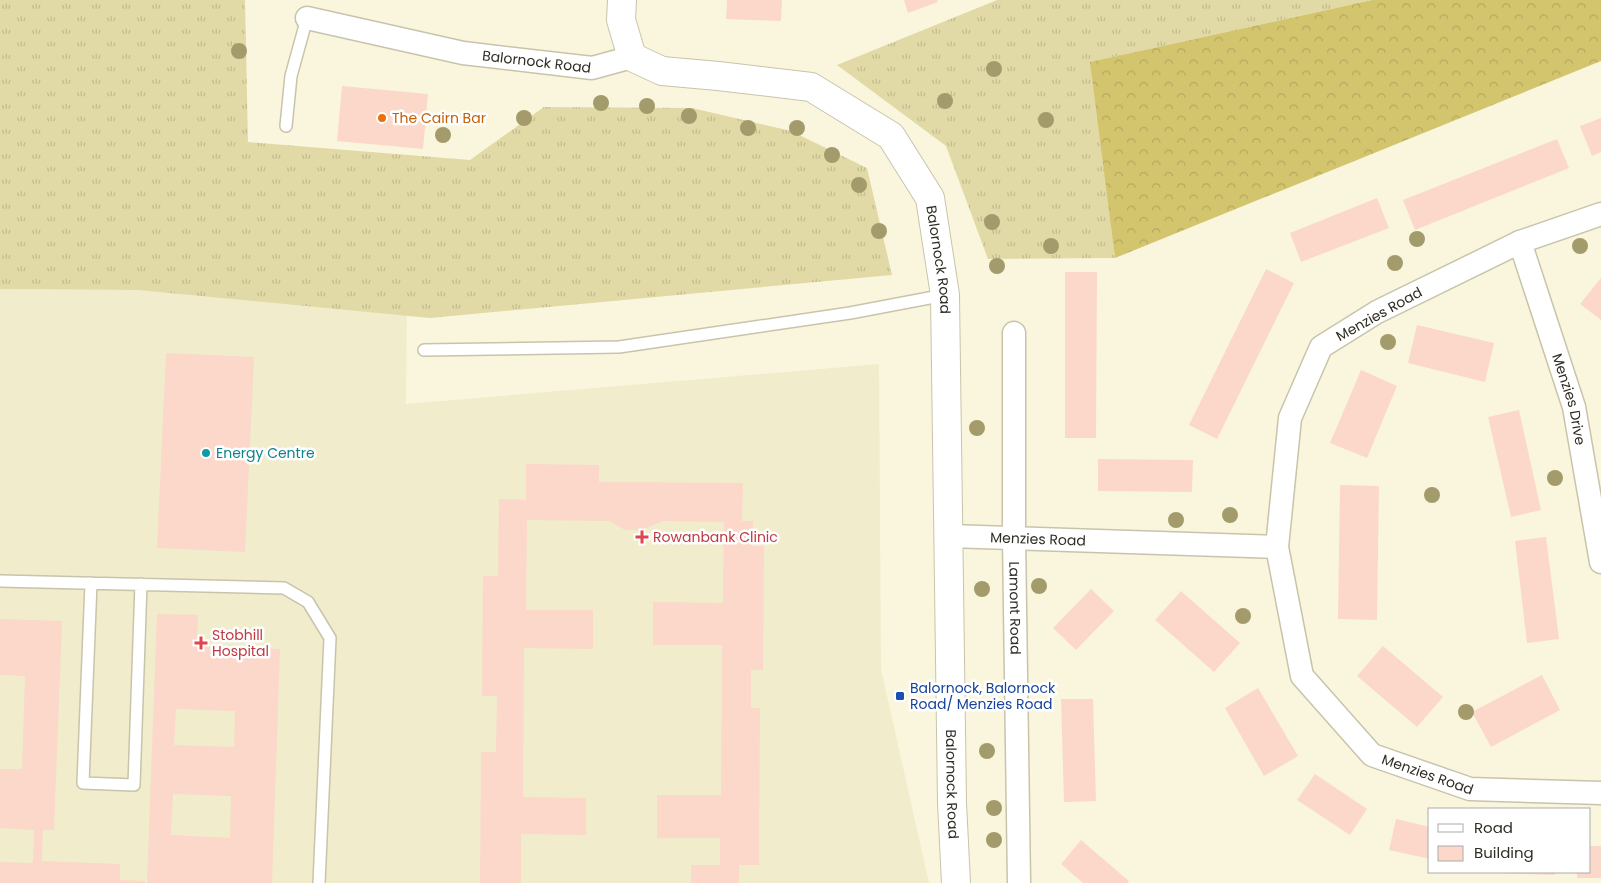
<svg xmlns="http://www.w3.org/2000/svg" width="1601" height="883" viewBox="0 0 1601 883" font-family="Poppins,sans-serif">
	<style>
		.built { fill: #f1eccb }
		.grass { fill: url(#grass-tufts) }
		.forest { fill: url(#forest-crowns) }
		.building { fill: #fbd8ca; fill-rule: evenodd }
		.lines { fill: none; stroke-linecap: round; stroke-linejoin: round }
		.service-casing { stroke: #c8c4ab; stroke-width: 14 }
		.minor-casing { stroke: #c8c4ab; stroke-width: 25 }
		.tertiary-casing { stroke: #c8c4ab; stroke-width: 30 }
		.service { stroke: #fff; stroke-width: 11 }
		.minor { stroke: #fff; stroke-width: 22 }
		.tertiary { stroke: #fff; stroke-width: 28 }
		.tree { fill: #a39b6b }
		.food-dot { fill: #e8710a; stroke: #fff; stroke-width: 2 }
		.culture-dot { fill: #0f9aa8; stroke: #fff; stroke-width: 2 }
		.health-dot { fill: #e0444e; stroke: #fff; stroke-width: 2 }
		.transit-dot { fill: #1a4fb4; stroke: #fff; stroke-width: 2 }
		.labels { text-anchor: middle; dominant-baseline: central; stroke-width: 5; stroke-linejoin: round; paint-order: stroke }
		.street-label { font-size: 14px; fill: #2f2d24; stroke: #fff }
		.food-label { font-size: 14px; fill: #c56008; stroke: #fff; text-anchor: start }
		.culture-label { font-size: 14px; fill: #0d838f; stroke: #fff; text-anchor: start }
		.health-label { font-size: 14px; fill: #be3a42; stroke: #fff; text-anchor: start }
		.transit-label { font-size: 14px; fill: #164399; stroke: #fff; text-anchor: start }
	</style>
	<defs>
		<pattern id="grass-tufts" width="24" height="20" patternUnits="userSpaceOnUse" patternTransform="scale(1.25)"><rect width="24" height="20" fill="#e2daa6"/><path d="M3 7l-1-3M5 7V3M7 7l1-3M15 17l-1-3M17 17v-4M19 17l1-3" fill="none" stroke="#c2bb8f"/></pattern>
		<pattern id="forest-crowns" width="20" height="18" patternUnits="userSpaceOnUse" patternTransform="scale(1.25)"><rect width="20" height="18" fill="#d3c46e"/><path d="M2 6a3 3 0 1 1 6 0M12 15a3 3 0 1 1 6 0" fill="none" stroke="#b5a95f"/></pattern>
	</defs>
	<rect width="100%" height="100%" fill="#faf6dd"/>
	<path class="built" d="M0 289 407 292 406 404 879 364 881 669 929 883H0Z"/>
	<path class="grass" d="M0 0H245L248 142 470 160 544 107 692 108 791 131 867 168 892 275 430 318 138 290 0 289Z
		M997 0H1372L1091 62 1115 258 988 259 946 146 837 65Z"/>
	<path class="forest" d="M1372 0H1601V61L1115 258 1090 62Z"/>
	<path class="building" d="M727 0H782L781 21 726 19Z
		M904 0H937L938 2 908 13Z
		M342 86 428 94 423 149 337 141Z
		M1601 118V152L1592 156 1580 126Z
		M1557 139 1569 168 1415 230 1403 200Z
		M1377 198 1389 228 1301 262 1290 233Z
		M1266 269 1294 283 1217 439 1189 425Z
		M1065 272H1097L1096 438H1065Z
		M1601 278V320L1580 304Z
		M1417 325 1494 343 1485 382 1408 363Z
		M166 353 254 357 245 552 157 548Z
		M1361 370 1397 386 1367 458 1330 443Z
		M1519 410 1541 510 1511 517 1488 417Z
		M1098 459 1193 460 1192 492 1098 491Z
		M526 464 599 465V482L743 483 742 521H753L752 546H764L763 670H751V708H760L759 865H739V883H691V865H720V838H657V795H721L722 645H653V602L723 603 724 522 663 521 642 530H625L609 521 527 520 526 610H593V649L524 648 523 797 586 798V835L521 834V883H480L481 752H496L497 696H482L483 576H498L499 499 526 500Z
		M1340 485 1379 486 1377 620 1338 619Z
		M1546 537 1559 639 1527 643 1515 541Z
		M1091 589 1114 611 1076 650 1053 628Z
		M1181 591 1240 643 1214 672 1155 620Z
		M157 614 198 615 197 646 280 649 272 883H147ZM176 709 235 711 234 747 174 745ZM173 794 231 796 230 838 171 835Z
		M0 619 62 621 54 830H43L42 861 120 864V880L145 881V883H0V862L31 863 33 861 34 830 0 828V769H22L25 676 0 675Z
		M1383 646 1443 697 1417 727 1357 676Z
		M1542 675 1560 710 1491 747 1472 712Z
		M1258 688 1298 756 1264 776 1225 708Z
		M1061 699H1093L1096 801 1064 802Z
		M1315 774 1367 809 1350 835 1297 800Z
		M1396 819 1430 827V859L1389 850Z
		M1081 840 1129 881 1127 883H1083L1061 864Z
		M1590 846H1601V878H1577V872H1590Z
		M1498 872H1555V875L1498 873Z"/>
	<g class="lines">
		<g class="service-casing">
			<path id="service" d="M286 126 291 76 307 18
				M424 350 619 347 850 313 945 295
				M0 581 284 588 308 602 330 638 319 883
				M91 583 83 783 134 785 141 584"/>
		</g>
		<g class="minor-casing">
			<g id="minor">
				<path id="s1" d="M307 18 463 53 592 68 632 57"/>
				<path id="s2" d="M1601 214 1520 242 1377 312 1321 347 1290 418 1277 547 1302 676 1372 755 1470 789 1601 793"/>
				<path id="s3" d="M1520 242 1574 407 1601 562"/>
				<path id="s4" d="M1014 333V538L1019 883"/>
				<path id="s5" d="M949 536 1277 547"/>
			</g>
		</g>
		<g class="tertiary-casing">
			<g id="tertiary">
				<path id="s6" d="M622 0 621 20 632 57 662 71 718 76 811 87 891 136 930 198 945 295 952 803 956 883"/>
			</g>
		</g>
		<use href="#service" class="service"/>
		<use href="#minor" class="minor"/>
		<use href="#tertiary" class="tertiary"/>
	</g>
	<g class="tree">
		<circle cx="239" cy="51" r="8"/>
		<circle cx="994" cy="69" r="8"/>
		<circle cx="945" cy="101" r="8"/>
		<circle cx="601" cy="103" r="8"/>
		<circle cx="647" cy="106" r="8"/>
		<circle cx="689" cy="116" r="8"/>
		<circle cx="524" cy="118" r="8"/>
		<circle cx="1046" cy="120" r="8"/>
		<circle cx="748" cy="128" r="8"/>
		<circle cx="797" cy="128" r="8"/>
		<circle cx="443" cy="135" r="8"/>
		<circle cx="832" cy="155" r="8"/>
		<circle cx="859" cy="185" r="8"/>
		<circle cx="992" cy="222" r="8"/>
		<circle cx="879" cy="231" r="8"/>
		<circle cx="1417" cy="239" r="8"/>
		<circle cx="1051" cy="246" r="8"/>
		<circle cx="1580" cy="246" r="8"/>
		<circle cx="1395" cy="263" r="8"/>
		<circle cx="997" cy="266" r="8"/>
		<circle cx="1388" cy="342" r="8"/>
		<circle cx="977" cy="428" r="8"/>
		<circle cx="1555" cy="478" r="8"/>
		<circle cx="1432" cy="495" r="8"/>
		<circle cx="1230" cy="515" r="8"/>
		<circle cx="1176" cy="520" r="8"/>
		<circle cx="1039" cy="586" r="8"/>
		<circle cx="982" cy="589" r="8"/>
		<circle cx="1243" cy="616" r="8"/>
		<circle cx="1466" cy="712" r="8"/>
		<circle cx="987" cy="751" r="8"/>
		<circle cx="994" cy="808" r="8"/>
		<circle cx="994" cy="840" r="8"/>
	</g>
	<circle class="food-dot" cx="382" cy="118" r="5"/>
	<circle class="culture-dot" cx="206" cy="453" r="5"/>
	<g class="health-dot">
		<path d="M639.5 529.5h5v5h5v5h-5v5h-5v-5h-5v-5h5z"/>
		<path d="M198.5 635.5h5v5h5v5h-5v5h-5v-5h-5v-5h5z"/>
	</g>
	<rect class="transit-dot" x="895" y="691" width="10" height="10" rx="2.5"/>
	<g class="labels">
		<g class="street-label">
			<text stroke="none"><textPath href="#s1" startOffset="234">Balornock Road</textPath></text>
			<text stroke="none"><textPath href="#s6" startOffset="471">Balornock Road</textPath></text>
			<text transform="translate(1379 314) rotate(-29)">Menzies Road</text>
			<text stroke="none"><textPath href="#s3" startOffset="165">Menzies Drive</textPath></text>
			<text stroke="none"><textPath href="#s5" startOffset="89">Menzies Road</textPath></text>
			<text stroke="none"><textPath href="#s4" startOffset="275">Lamont Road</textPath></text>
			<text stroke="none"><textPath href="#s2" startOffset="814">Menzies Road</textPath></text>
			<text stroke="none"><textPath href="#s6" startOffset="996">Balornock Road</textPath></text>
		</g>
		<g class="food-label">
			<text x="392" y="118">The Cairn Bar</text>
		</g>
		<g class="culture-label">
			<text x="216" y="453">Energy Centre</text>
		</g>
		<g class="health-label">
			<text x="653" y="537">Rowanbank Clinic</text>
			<text x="212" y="635">Stobhill<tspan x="212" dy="16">Hospital</tspan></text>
		</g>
		<g class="transit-label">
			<text x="910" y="688">Balornock, Balornock<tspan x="910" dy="16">Road/ Menzies Road</tspan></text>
		</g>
	</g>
	<rect x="1428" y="808" width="162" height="65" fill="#ffffff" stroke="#acaba7"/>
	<rect x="1438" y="824" width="25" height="8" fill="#ffffff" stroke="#acaba7"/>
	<text x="1474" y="833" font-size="15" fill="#2f2d24">Road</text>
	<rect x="1438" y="846" width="25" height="15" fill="#fbd8ca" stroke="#acaba7"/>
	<text x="1474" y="858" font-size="15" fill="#2f2d24">Building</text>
</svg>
